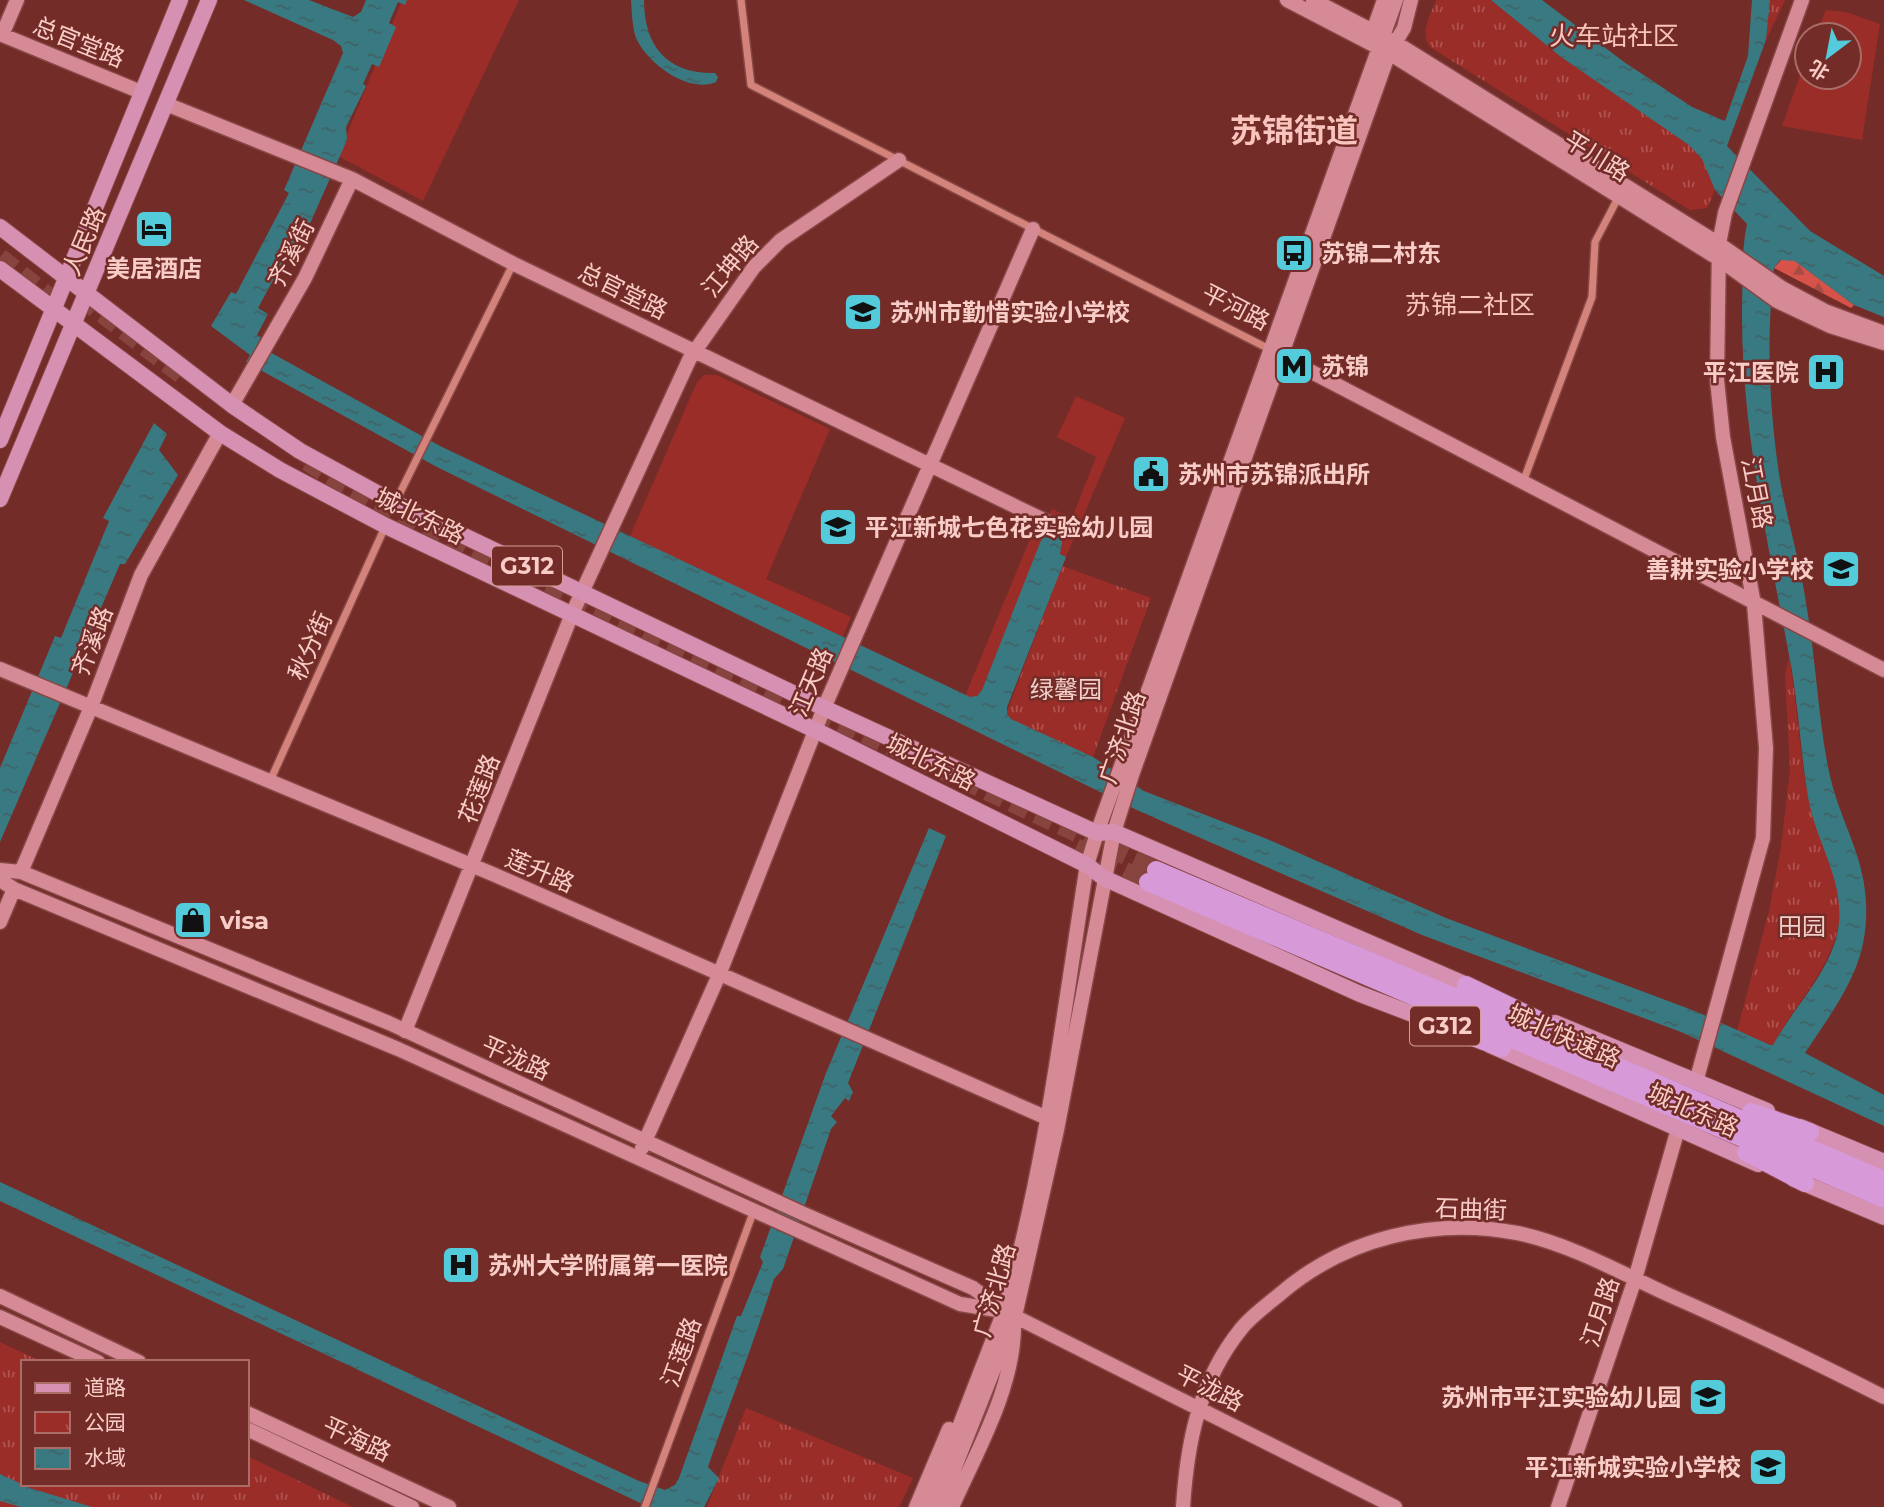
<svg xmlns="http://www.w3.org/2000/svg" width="1884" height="1507" viewBox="0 0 1884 1507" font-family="Montserrat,'Noto Sans SC',sans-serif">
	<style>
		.grass { fill: #9b2d29 }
		.forest { fill: url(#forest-firs) }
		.park { fill: url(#park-tufts) }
		.water { fill: url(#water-ripples) }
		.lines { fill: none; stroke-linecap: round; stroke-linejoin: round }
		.highway-tunnel { stroke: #87443f; stroke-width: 18; stroke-dasharray: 18 9; stroke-linecap: butt }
		.street-casing { stroke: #864745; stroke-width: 10 }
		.secondary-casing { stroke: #864745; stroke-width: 17 }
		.primary-casing { stroke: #864745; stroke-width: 18 }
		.highway-casing { stroke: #864745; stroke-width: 20 }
		.street { stroke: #d4837a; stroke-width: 7 }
		.secondary { stroke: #d58a96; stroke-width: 14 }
		.primary { stroke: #d690b2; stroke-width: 16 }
		.highway { stroke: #d899d8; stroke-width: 18 }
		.labels { text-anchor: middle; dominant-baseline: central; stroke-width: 5; stroke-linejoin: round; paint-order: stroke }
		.shield { fill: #732c27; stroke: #d19d97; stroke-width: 2 }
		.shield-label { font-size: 23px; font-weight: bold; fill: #f9cdc7 }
		.street-label { font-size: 24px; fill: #f9cdc7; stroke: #732c27 }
		.poi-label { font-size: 24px; font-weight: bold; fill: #f9cdc7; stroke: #732c27; text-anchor: start }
		.park-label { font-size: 24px; fill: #f1cfca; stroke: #732c27 }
		.neighbourhood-label { font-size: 26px; fill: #f8c4bd; stroke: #732c27 }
		.district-label { font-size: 32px; font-weight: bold; fill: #f8c4bd; stroke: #732c27 }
	</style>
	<defs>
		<pattern id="forest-firs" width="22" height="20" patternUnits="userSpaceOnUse" patternTransform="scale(1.75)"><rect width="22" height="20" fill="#d7534a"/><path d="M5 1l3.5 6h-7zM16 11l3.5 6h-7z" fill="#a64c45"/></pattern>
		<pattern id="park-tufts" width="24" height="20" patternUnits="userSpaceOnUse" patternTransform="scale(1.75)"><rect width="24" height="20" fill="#9b2d29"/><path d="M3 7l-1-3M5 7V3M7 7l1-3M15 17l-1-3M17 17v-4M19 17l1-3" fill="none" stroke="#af5450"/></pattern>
		<pattern id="water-ripples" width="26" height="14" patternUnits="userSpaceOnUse" patternTransform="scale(1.75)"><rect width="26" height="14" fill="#397a82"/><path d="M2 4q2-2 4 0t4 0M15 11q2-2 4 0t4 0" fill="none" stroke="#406266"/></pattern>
	</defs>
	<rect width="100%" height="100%" fill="#732c27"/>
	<path class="grass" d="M402 0H519L423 201 338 156Z
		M1826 10 1846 12 1880 24 1862 140 1782 126 1807 56V77H1849V35H1816Z
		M704 375H717L830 429 766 579 851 617 842 638 630 536 697 382Z
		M1076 396 1125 418 1066 557 1060 554 1059 536 1048 532 1044 535 982 690 975 698 965 696 1035 527 1043 529 1052 509 1072 518 1096 457 1057 437Z"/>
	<path class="forest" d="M1782 259 1795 261 1854 305 1851 308 1774 268Z"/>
	<path class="park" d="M1436 0H1491L1561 57 1689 145 1702 159 1715 190 1707 208 1690 210 1430 47C1419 34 1431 14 1436 0Z
		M1770 0H1785L1766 40Z
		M1062 566 1151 598 1093 757 1015 722 1006 714Z
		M1789 658C1798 705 1799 754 1809 801 1820 847 1851 891 1835 939 1822 979 1792 1009 1773 1045H1770L1737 1031 1769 911 1781 847 1790 769 1785 674Z
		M0 1342 42 1362H23V1484H247V1456L353 1507H0Z
		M746 1408 913 1478 899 1507H707Z"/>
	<path class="water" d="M244 0H309L353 17 361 12 366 0H407L405 5 398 2 389 23 396 27 379 67 372 64 363 84 366 86 346 127 347 140 300 246 291 247 258 308 268 314 257 335 261 337 257 345 440 446 970 697 977 696 982 690 1042 538 1048 532 1057 535 1062 542 1060 554 1066 557 1007 707V714L1011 719 1093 757 1144 791 1267 839 1446 918 1695 1011 1770 1045H1773C1793 1008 1830 973 1838 930 1846 881 1816 844 1808 797 1801 755 1799 713 1792 671 1770 550 1741 433 1742 309 1743 281 1741 252 1747 224L1715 190 1702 159 1689 145 1561 57 1491 0H1542L1624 62 1692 107 1725 121 1748 56 1752 0H1770L1766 40 1727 146 1810 231 1884 276V317L1854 305 1795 261 1780 260 1774 268C1766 340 1769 409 1780 480 1788 523 1801 566 1807 609 1816 662 1818 715 1828 767 1840 829 1873 862 1865 931 1860 977 1830 1015 1805 1053L1884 1095V1126L1681 1032 1422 935 1139 811 437 467 246 362 250 355 211 326 231 292 236 294 289 193 284 190 343 53 341 46 333 40Z
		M631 0H644C644 46 667 74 715 73L718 77 716 82C688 94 647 63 636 38 632 26 632 12 631 0Z
		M154 423 167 434 159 450 178 475 125 564H120L0 842V768L55 636 61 638 109 521 103 518Z
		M929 828 946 836 848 1083 853 1092 849 1101 845 1098 831 1116 837 1122 831 1129 783 1269 774 1279C754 1343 729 1404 708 1467L719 1478 704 1507H649L0 1201V1182L639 1481 665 1490 675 1485 679 1478 737 1316H741L763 1262 760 1257 826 1073Z
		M0 1474 30 1488 92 1507H21L0 1501Z"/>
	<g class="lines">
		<path class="highway-tunnel" d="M0 257 60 305
			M81 298 181 375
			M307 462 342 484 538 583 1156 870
			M1076 847 1148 882"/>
		<g class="street-casing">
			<path id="street" d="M741 0 751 85 1271 350
				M1523 482 1592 297 1595 242 1619 196
				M395 503 513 264
				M270 781 385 527
				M645 1507 754 1210"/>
		</g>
		<g class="secondary-casing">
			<path id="secondary" d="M1287 0 1389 53 1719 259 1777 301 1830 326 1884 343
				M1313 0 1396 43 1719 244 1782 288 1825 311 1884 333
				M0 34 141 92
				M2 35 17 0
				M1376 40 1373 31 1384 0
				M166 104 352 179 514 264 1056 526
				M1281 356 1884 670
				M232 405 305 278 352 179
				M0 669 495 875 1054 1121
				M0 870 21 872 389 1023 804 1214 973 1288 1004 1311 1395 1507
				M21 872 91 707 141 575 220 433
				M0 880 14 889 398 1049 960 1304 1003 1311
				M0 922 14 889
				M405 1031 572 614 690 358 754 267 781 240 899 160
				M1696 1082 1763 838 1766 748 1754 604 1723 437 1717 380 1719 244 1725 213 1802 0
				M642 1148 719 975 824 708 1033 229
				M0 1296 139 1362
				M0 1317 98 1362
				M247 1413 449 1507
				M247 1429 412 1507
				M916 1507 949 1429
				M928 1507 1004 1311C1046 1166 1063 1014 1087 865L1097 833 1396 0
				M939 1507 1015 1316 1057 1130 1114 832 1132 775 1389 53 1404 28 1411 0
				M952 1507C977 1451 1013 1389 1014 1328
				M1183 1507C1187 1443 1199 1381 1241 1329 1251 1316 1267 1305 1280 1294 1345 1238 1433 1217 1517 1233 1570 1244 1621 1273 1669 1295 1742 1327 1813 1361 1884 1397
				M1558 1507 1635 1279 1678 1129"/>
		</g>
		<g class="primary-casing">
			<path id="primary" d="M0 227 232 405 300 451 395 503 824 708 1097 833 1114 832 1476 989
				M0 269 220 433 280 470 386 526 815 730 1087 865 1104 878 1360 994 1457 1031
				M0 440 180 0
				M0 499 209 0
				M1555 1023 1767 1111
				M1490 1045 1758 1164
				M1800 1127 1884 1162
				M1794 1179 1884 1217"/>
		</g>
		<g class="highway-casing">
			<path id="highway" d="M1156 870 1884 1180
				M1148 882 1884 1199
				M1466 985 1565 1033
				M1447 1027 1502 1048
				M1751 1112 1810 1132
				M1746 1152 1805 1183"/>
		</g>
		<use href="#street" class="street"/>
		<use href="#secondary" class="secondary"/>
		<use href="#primary" class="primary"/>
		<use href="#highway" class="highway"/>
	</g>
	<defs>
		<g id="hotel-square" transform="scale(2.0125)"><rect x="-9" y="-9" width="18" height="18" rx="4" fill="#53cbda" stroke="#732c27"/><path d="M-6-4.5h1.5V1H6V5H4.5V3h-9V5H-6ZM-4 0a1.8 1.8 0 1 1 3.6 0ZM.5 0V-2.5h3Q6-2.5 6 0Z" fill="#111"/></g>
		<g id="bus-square" transform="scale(2.0125)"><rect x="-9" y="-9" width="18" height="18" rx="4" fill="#53cbda" stroke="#732c27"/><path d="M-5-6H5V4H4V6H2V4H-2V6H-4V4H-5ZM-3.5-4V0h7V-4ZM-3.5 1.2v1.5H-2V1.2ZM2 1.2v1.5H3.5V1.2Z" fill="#111"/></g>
		<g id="school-square" transform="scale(2.0125)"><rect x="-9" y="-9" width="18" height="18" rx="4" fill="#53cbda" stroke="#732c27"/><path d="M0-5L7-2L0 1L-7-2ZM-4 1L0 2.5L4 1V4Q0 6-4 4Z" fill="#111"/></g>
		<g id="metro-square" transform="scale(2.0125)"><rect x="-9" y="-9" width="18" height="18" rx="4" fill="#53cbda" stroke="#732c27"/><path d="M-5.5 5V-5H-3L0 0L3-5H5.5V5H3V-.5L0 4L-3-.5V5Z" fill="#111"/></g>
		<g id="hospital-square" transform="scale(2.0125)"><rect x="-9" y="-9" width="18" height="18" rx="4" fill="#53cbda" stroke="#732c27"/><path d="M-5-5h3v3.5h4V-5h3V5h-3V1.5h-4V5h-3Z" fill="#111"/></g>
		<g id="civic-square" transform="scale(2.0125)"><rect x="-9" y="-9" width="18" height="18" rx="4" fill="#53cbda" stroke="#732c27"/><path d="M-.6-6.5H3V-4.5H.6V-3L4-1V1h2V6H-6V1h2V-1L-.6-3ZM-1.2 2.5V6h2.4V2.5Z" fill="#111"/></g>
		<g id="shop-square" transform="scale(2.0125)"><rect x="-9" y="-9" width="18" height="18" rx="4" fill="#53cbda" stroke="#732c27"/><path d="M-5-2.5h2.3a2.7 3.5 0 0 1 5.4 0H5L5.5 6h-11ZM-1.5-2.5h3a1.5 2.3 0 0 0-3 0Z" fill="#111"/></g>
	</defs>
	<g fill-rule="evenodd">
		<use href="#hotel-square" x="154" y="229"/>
		<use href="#bus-square" x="1294" y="253"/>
		<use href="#school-square" x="863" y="312"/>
		<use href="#metro-square" x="1294" y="366"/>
		<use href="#hospital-square" x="1826" y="372"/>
		<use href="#civic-square" x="1151" y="474"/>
		<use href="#school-square" x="838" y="527"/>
		<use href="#school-square" x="1841" y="569"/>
		<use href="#shop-square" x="193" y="920"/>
		<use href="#hospital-square" x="461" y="1265"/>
		<use href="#school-square" x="1708" y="1397"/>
		<use href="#school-square" x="1768" y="1467"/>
	</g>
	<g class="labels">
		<g class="shield">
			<rect x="492" y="546.5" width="70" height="39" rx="5"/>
			<rect x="1410" y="1006.5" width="70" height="39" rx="5"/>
		</g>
		<g class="shield-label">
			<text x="527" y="566">G312</text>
			<text x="1445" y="1026">G312</text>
		</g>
		<g class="street-label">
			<text transform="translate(79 42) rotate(22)">总官堂路</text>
			<text transform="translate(1597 156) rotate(32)">平川路</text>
			<text transform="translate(84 241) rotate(-67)">人民路</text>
			<text transform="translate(291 253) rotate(-63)">齐溪街</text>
			<text transform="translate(730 266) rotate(-50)">江坤路</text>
			<text transform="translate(623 291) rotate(26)">总官堂路</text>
			<text transform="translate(1236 307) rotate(27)">平河路</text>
			<text transform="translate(1757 493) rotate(79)">江月路</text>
			<text transform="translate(420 516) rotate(26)">城北东路</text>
			<text transform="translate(92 641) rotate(-69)">齐溪路</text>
			<text transform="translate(310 646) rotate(-66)">秋分街</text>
			<text transform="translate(811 682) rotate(-67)">江天路</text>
			<text transform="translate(1122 737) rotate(-71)">广济北路</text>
			<text transform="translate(931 762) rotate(26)">城北东路</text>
			<text transform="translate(479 789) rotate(-69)">花莲路</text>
			<text transform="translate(540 871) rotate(23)">莲升路</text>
			<text transform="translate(1564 1036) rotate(24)">城北快速路</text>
			<text transform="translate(516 1058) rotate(24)">平泷路</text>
			<text transform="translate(1693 1110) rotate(24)">城北东路</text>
			<text transform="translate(1471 1209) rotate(2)">石曲街</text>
			<text transform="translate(994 1290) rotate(-74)">广济北路</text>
			<text transform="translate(1600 1312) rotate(-72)">江月路</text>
			<text transform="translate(681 1352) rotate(-70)">江莲路</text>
			<text transform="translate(1210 1388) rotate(27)">平泷路</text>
			<text transform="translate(357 1439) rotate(25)">平海路</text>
		</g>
		<g class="poi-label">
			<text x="1321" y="253">苏锦二村东</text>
			<text x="154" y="268" text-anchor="middle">美居酒店</text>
			<text x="890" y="312">苏州市勤惜实验小学校</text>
			<text x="1321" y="366">苏锦</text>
			<text x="1799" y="372" text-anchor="end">平江医院</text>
			<text x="1178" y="474">苏州市苏锦派出所</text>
			<text x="865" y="527">平江新城七色花实验幼儿园</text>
			<text x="1814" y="569" text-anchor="end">善耕实验小学校</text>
			<text x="220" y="920">visa</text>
			<text x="488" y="1265">苏州大学附属第一医院</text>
			<text x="1681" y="1397" text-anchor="end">苏州市平江实验幼儿园</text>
			<text x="1741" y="1467" text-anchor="end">平江新城实验小学校</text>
		</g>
		<g class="park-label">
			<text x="1066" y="689">绿馨园</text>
			<text x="1802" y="926">田园</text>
		</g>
		<g class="neighbourhood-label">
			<text x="1614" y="36">火车站社区</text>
			<text x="1470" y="305">苏锦二社区</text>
		</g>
		<g class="district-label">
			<text x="1294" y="130">苏锦街道</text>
		</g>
	</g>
	<rect x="21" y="1360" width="228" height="126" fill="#732c27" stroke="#a96c67" stroke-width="2"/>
	<rect x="35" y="1383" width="35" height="10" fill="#d690b2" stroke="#a96c67" stroke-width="2"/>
	<text x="84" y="1395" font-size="21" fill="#f9cdc7">道路</text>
	<rect x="35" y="1412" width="35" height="21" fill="url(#park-tufts)" stroke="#a96c67" stroke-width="2"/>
	<text x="84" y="1430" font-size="21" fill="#f9cdc7">公园</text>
	<rect x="35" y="1448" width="35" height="21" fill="url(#water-ripples)" stroke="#a96c67" stroke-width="2"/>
	<text x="84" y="1465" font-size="21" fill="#f9cdc7">水域</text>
	<g transform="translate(1828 56) rotate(212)"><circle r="33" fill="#732c27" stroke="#a96c67" stroke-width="2"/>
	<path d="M0-5L12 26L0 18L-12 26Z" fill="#53cbda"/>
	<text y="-10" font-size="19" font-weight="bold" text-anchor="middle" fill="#f9cdc7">北</text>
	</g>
</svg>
